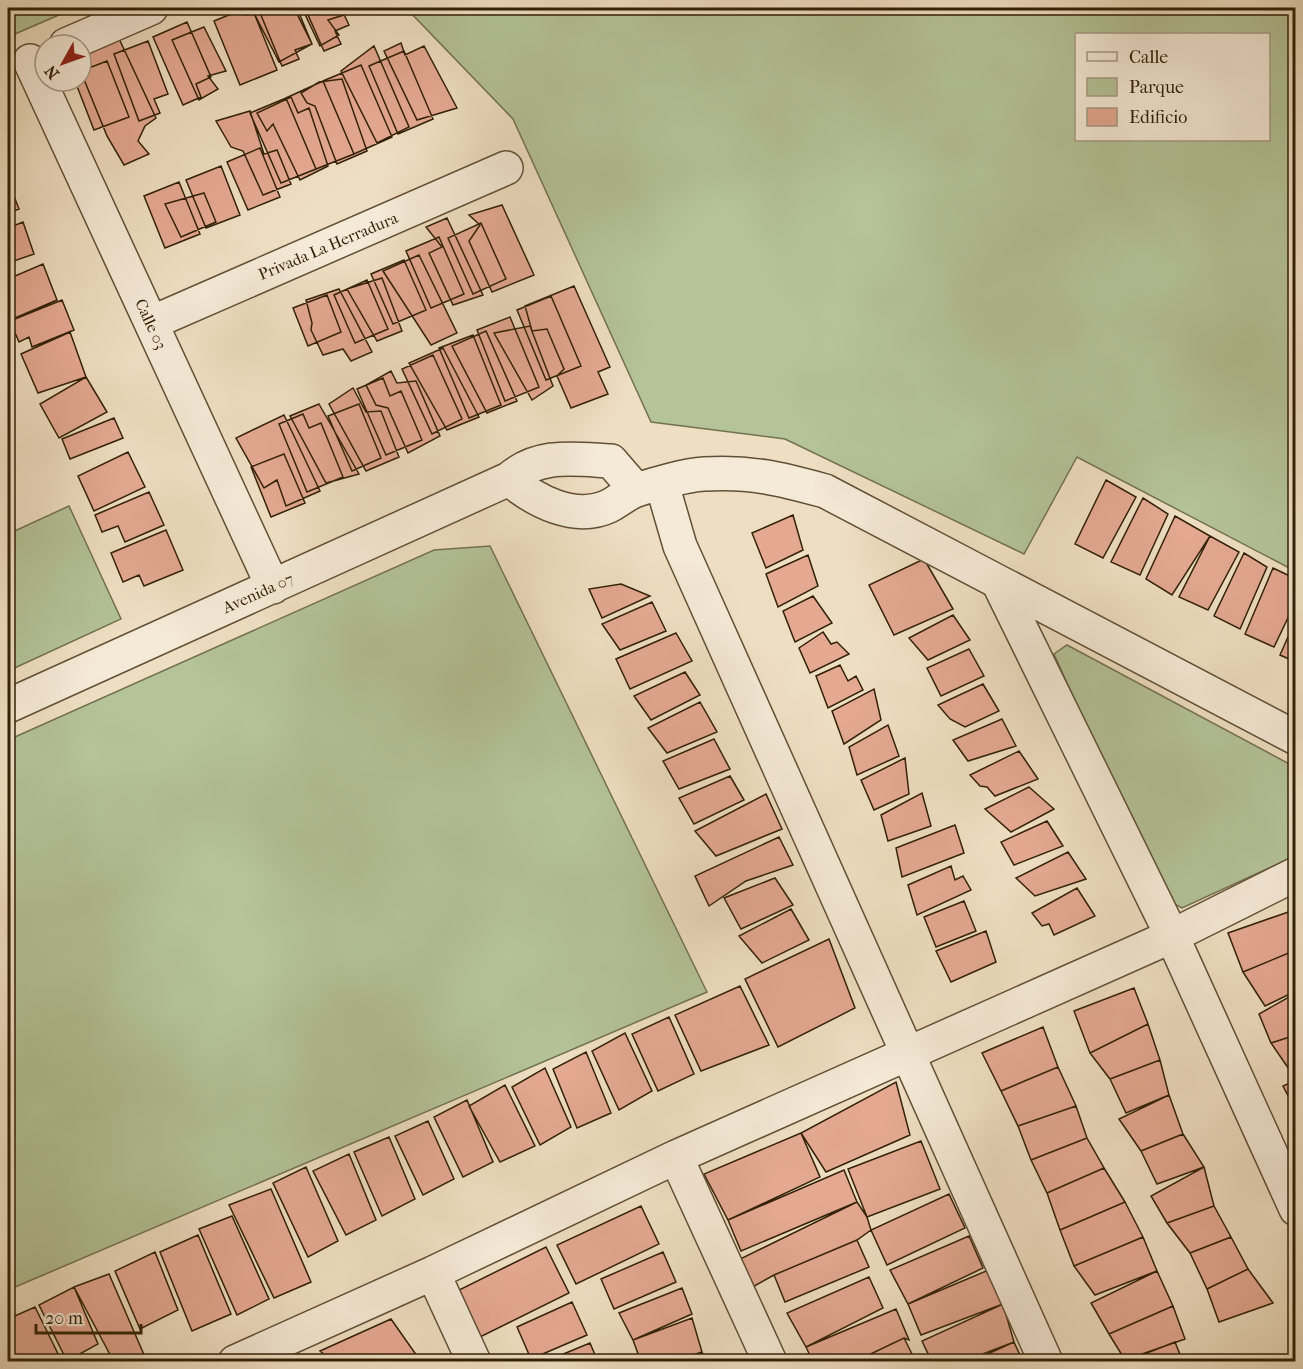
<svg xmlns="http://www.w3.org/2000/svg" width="1303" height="1369" viewBox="0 0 1303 1369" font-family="'IM FELL French Canon',serif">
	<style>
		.green { fill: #b4c398; stroke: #737250; stroke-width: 1.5; fill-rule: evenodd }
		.building { fill: #e5a992; stroke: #322107; stroke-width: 1.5 }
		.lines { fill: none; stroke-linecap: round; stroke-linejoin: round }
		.minor-casing { stroke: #615036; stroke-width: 36 }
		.minor { stroke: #f5ead7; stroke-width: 33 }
		.labels { text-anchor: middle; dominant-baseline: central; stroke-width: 4.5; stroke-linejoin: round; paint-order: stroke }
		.street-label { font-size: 16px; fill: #322107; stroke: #f5ead7 }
	</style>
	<rect width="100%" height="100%" fill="#efdfc2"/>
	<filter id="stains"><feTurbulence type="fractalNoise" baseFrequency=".00333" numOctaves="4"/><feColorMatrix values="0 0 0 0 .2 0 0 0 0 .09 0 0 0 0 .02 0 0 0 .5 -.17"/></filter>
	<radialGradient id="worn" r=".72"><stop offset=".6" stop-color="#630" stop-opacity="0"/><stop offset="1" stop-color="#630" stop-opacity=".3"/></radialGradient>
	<path class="green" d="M8 8H75L8 37Z
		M406 8H1295V571L1077 457 1024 554 785 439 651 422 513 119ZM1076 34H1268V140H1076Z
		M69 506 121 619 8 671V534Z
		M490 546 707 992 8 1290V740L434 550Z
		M1067 645 1295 767V856L1182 908 1163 898 1054 654Z"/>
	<path class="building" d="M242 8H294L312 44 279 62 254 13 245 15Z
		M246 8H252L277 70 240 85 214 21Z
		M258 8H297L312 44 295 50 299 59 282 66Z
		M302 8H344L347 14 328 20 339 35 320 46Z
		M305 8H341L349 25 335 31 341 44 324 51Z
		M187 22 211 77 196 84 201 97 183 105 153 37Z
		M204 27 226 71 208 76 218 89 199 100 172 40Z
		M115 30 156 118 145 126 138 141 149 154 124 165 107 136 81 72V54Z
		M148 41 168 94 154 99 160 113 139 121 114 54Z
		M401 43 405 55 424 46 457 108 417 120 384 51Z
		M374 46 409 127 377 143 341 71Z
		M404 51 433 119 398 134 369 66Z
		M107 61 129 117 94 130 75 81H81V71Z
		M361 65 392 137 354 154 323 81Z
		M342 79 367 151 337 164 315 106 307 103 301 93 319 82Z
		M323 81 354 154 316 169 286 98Z
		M291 97 298 113 309 108 328 166 300 180 273 124 267 131 257 113Z
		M286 98 316 169 281 183 250 113Z
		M250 111 264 154 277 150 291 184 263 195 243 151 231 147 216 121Z
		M260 148 280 197 248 210 227 162Z
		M221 166 240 215 206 228 186 180Z
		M8 181 19 209 8 213Z
		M179 182 200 234 165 248 144 196Z
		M204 193 216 222 181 237 165 204Z
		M502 205 534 275 492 292 469 241 480 225 469 215Z
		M447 218 483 295 453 305 429 253 442 247 426 227Z
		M23 222 34 254 8 263V228Z
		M481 223 506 279 473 294 448 238Z
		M439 237 464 294 431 308 406 251Z
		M419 255 457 333 431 345 383 271Z
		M404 260 426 310 393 324 371 274Z
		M43 264 57 300 8 321V279Z
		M382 278 402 331 377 341 347 289Z
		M367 280 388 329 355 343 334 295Z
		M574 286 610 367 598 372 608 394 571 408 557 376 564 369 547 329 532 331 525 306Z
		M339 289 372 352 351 361 343 349 323 355 311 330 312 323 306 300Z
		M327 295 341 332 308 346 293 308Z
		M551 296 581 366 546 380 517 310Z
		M62 300 74 330 32 347 29 337 19 342 10 321Z
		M510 317 539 387 505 401 477 330Z
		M530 326 553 386 532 400 494 333Z
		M486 331 517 401 487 413 452 346Z
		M70 332 86 377 38 393 21 354Z
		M473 335 501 405 469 418 439 348Z
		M443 348 479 417 447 430 409 363Z
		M433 355 462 419 432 434 402 369Z
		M391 371 397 383 416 381 440 436 408 453 388 408 376 405 366 385Z
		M86 377 107 412 59 438 40 404Z
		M383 378 390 396 401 391 422 440 386 455 357 389Z
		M353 388 366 412 381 411 399 457 366 471 329 404Z
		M319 404 359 474 326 483 290 416Z
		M359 404 381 458 352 471 328 416Z
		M303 414 309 428 321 423 343 477 307 492 279 424Z
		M284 415 320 491 286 506 277 480 264 488 236 438Z
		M114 418 123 438 70 459 62 439Z
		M128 452 145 487 94 511 78 476Z
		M284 454 305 503 271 517 251 467Z
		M1106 480 1136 497 1103 558 1075 544Z
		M149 492 164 525 125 542 118 526 102 532 95 515Z
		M1143 498 1168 514 1140 575 1111 562Z
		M793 515 803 550 766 568 752 533Z
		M1175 516 1210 536 1172 595 1146 579Z
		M166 530 183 570 144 586 139 575 123 582 111 553Z
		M1210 536 1239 552 1208 610 1179 597Z
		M1244 553 1267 567 1240 629 1214 616Z
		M808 555 818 586 778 607 766 574Z
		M924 559 953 609 894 635 869 585Z
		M1273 568 1296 579V601L1274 647 1245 634Z
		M621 584 650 596 602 618 589 589Z
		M813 596 832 623 795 642 783 611Z
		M652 602 666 631 620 650 602 624Z
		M953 615 970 640 928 660 909 638Z
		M1296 619V662L1280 655Z
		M823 632 831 644 837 642 849 654 810 673 799 648Z
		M676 633 692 661 630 689 616 659Z
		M969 649 984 676 941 696 927 668Z
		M840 665 848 681 856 676 863 690 828 708 816 676Z
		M685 672 700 695 651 720 634 696Z
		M983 684 999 711 965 727 950 719 938 705Z
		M874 689 881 720 844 744 832 711Z
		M700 702 717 732 667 753 648 728Z
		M1002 719 1016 746 968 761 953 740Z
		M888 725 899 756 857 775 849 747Z
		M714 739 730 769 679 789 663 761Z
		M1019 751 1038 779 995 796 987 787 980 786 970 775Z
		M905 758 909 794 874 810 861 780Z
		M730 776 744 800 694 824 679 798Z
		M1029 787 1054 809 1011 832 985 809Z
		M922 793 931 826 888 841 881 815Z
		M766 794 782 829 716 856 695 831Z
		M1047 821 1063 846 1014 865 1001 842Z
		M955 825 964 853 902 877 896 848Z
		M779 837 793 865 746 881 709 906 695 876Z
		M1068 852 1086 879 1035 896 1016 878Z
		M951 866 955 880 963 876 971 890 917 915 908 885Z
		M775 878 793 905 741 929 724 898Z
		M1077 888 1095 916 1054 935 1049 924 1042 926 1032 913Z
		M964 901 976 931 936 947 924 917Z
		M791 909 809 940 762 963 739 936Z
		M1294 910 1296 950 1243 972 1228 933Z
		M986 931 996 962 951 982 936 951Z
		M829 939 855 1008 778 1047 745 979Z
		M1296 950V991L1265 1006 1243 972Z
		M740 986 769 1045 701 1071 675 1015Z
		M1134 988 1148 1024 1090 1053 1074 1011Z
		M1296 993V1035L1271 1043 1259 1014Z
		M669 1017 694 1074 658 1091 632 1034Z
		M1148 1024 1160 1060 1110 1079 1090 1053Z
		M1043 1027 1058 1067 1001 1091 982 1053Z
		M625 1033 652 1091 619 1110 592 1051Z
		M1296 1035V1074L1293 1075 1271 1043Z
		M586 1052 611 1113 577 1128 553 1069Z
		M1160 1060 1169 1095 1126 1113 1110 1079Z
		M1058 1067 1076 1106 1018 1126 1001 1091Z
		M545 1068 571 1127 540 1145 512 1087Z
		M1296 1080V1111L1283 1086Z
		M896 1082 910 1135 826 1172 801 1133Z
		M505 1085 535 1146 500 1162 469 1106Z
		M1169 1095 1183 1134 1141 1151 1119 1119Z
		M467 1100 493 1162 463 1177 434 1117Z
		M1076 1106 1087 1138 1031 1160 1018 1126Z
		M428 1121 454 1179 423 1195 395 1136Z
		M801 1133 820 1177 728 1220 704 1174Z
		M1183 1134 1204 1167 1157 1184 1141 1151Z
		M389 1137 415 1199 382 1216 354 1152Z
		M1087 1138 1104 1168 1047 1193 1031 1160Z
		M921 1141 940 1189 867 1217 848 1169Z
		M349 1154 376 1220 346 1235 313 1171Z
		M306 1167 338 1241 308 1257 273 1183Z
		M1204 1167 1214 1206 1167 1223 1151 1196Z
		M1104 1168 1125 1202 1060 1230 1047 1193Z
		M844 1170 857 1202 741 1251 728 1220Z
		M271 1189 311 1282 274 1298 229 1205Z
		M949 1194 965 1228 887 1265 871 1230Z
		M857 1202 867 1217 871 1230 857 1240 774 1275 749 1289 736 1261Z
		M1125 1202 1143 1237 1074 1266 1060 1230Z
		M641 1206 659 1244 576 1284 557 1245Z
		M1214 1206 1231 1237 1190 1253 1167 1223Z
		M232 1216 269 1299 237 1315 199 1229Z
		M198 1235 231 1314 192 1331 160 1252Z
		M969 1236 983 1268 908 1304 890 1270Z
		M1143 1237 1157 1271 1095 1295 1074 1266Z
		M1231 1237 1248 1269 1207 1289 1190 1253Z
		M857 1240 869 1267 785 1302 774 1275Z
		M546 1247 569 1293 476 1339 453 1293Z
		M155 1252 178 1310 140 1329 115 1271Z
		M663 1252 676 1282 614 1309 601 1279Z
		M991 1269 1003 1304 921 1335 908 1304Z
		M1248 1269 1273 1303 1219 1322 1207 1289Z
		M1157 1271 1173 1306 1109 1334 1091 1303Z
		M109 1274 145 1357 138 1362H114L74 1287Z
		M869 1277 883 1308 806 1347 787 1313Z
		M74 1287 98 1344 67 1361 39 1305Z
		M682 1288 692 1314 633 1340 619 1313Z
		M572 1302 587 1335 531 1359 517 1327Z
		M1003 1304 1014 1342 962 1362H932L922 1341Z
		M1173 1306 1185 1339 1125 1360 1109 1334Z
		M35 1307 62 1362H18L8 1338V1319Z
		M896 1309 909 1340 904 1338 854 1362H813L806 1347Z
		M692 1318 702 1352 671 1362H641L633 1340Z
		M391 1319 417 1356 405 1362H333L320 1351Z
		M904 1338 916 1362H854Z
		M1014 1342 1023 1362H970Z
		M1175 1342 1183 1362H1124Z
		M590 1343 598 1362H544Z
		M702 1352 706 1362H678Z"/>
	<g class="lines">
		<g class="minor-casing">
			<path id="minor" d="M66 45 151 8
				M30 61 273 587
				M151 323 506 168
				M509 479C535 501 575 522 609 506 619 501 627 493 637 490 654 484 686 475 704 474 751 471 781 479 825 491L1296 738
				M662 484 680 546 1046 1362
				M998 582 1172 936 1296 1209
				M8 706 509 479C539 453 573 459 611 461L636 490
				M676 1157 770 1362
				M433 1273 474 1362
				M235 1362 433 1273 676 1157 1172 936 1296 874"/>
		</g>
		<use href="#minor" class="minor"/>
	</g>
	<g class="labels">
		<g class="street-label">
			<text transform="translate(328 246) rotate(-23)">Privada La Herradura</text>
			<text transform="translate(151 324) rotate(65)">Calle 03</text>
			<text transform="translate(258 593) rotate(-24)">Avenida 07</text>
		</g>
	</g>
	<rect width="1303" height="1369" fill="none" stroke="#efdfc2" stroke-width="30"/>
	<rect x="9" y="9" width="1285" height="1351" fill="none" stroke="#322107" stroke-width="3"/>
	<rect x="15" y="15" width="1273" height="1339" fill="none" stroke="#322107" stroke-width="1.5"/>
	<rect x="1075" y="33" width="195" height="108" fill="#f5ead7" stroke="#a79a84" stroke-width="1.5"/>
	<rect x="1087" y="52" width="30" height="9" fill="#f5ead7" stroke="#a79a84" stroke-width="1.5"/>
	<text x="1129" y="63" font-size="18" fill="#322107">Calle</text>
	<rect x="1087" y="78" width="30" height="18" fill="#b4c398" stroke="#a79a84" stroke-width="1.5"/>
	<text x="1129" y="93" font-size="18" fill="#322107">Parque</text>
	<rect x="1087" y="108" width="30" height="18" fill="#e5a992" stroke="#a79a84" stroke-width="1.5"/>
	<text x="1129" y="123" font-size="18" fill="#322107">Edificio</text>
	<g transform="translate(63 63) rotate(230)"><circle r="28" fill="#f5ead7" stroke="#a79a84" stroke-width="1.5"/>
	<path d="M0-4.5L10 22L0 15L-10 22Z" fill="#8f2418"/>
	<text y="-9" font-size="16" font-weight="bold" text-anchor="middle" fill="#322107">N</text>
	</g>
	<path d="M36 1324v9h105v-9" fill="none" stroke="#322107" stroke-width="3"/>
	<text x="45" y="1324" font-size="18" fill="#322107" stroke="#f5ead7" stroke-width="4.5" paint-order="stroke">20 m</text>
	<rect width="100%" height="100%" filter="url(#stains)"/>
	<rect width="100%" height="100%" fill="url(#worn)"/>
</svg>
